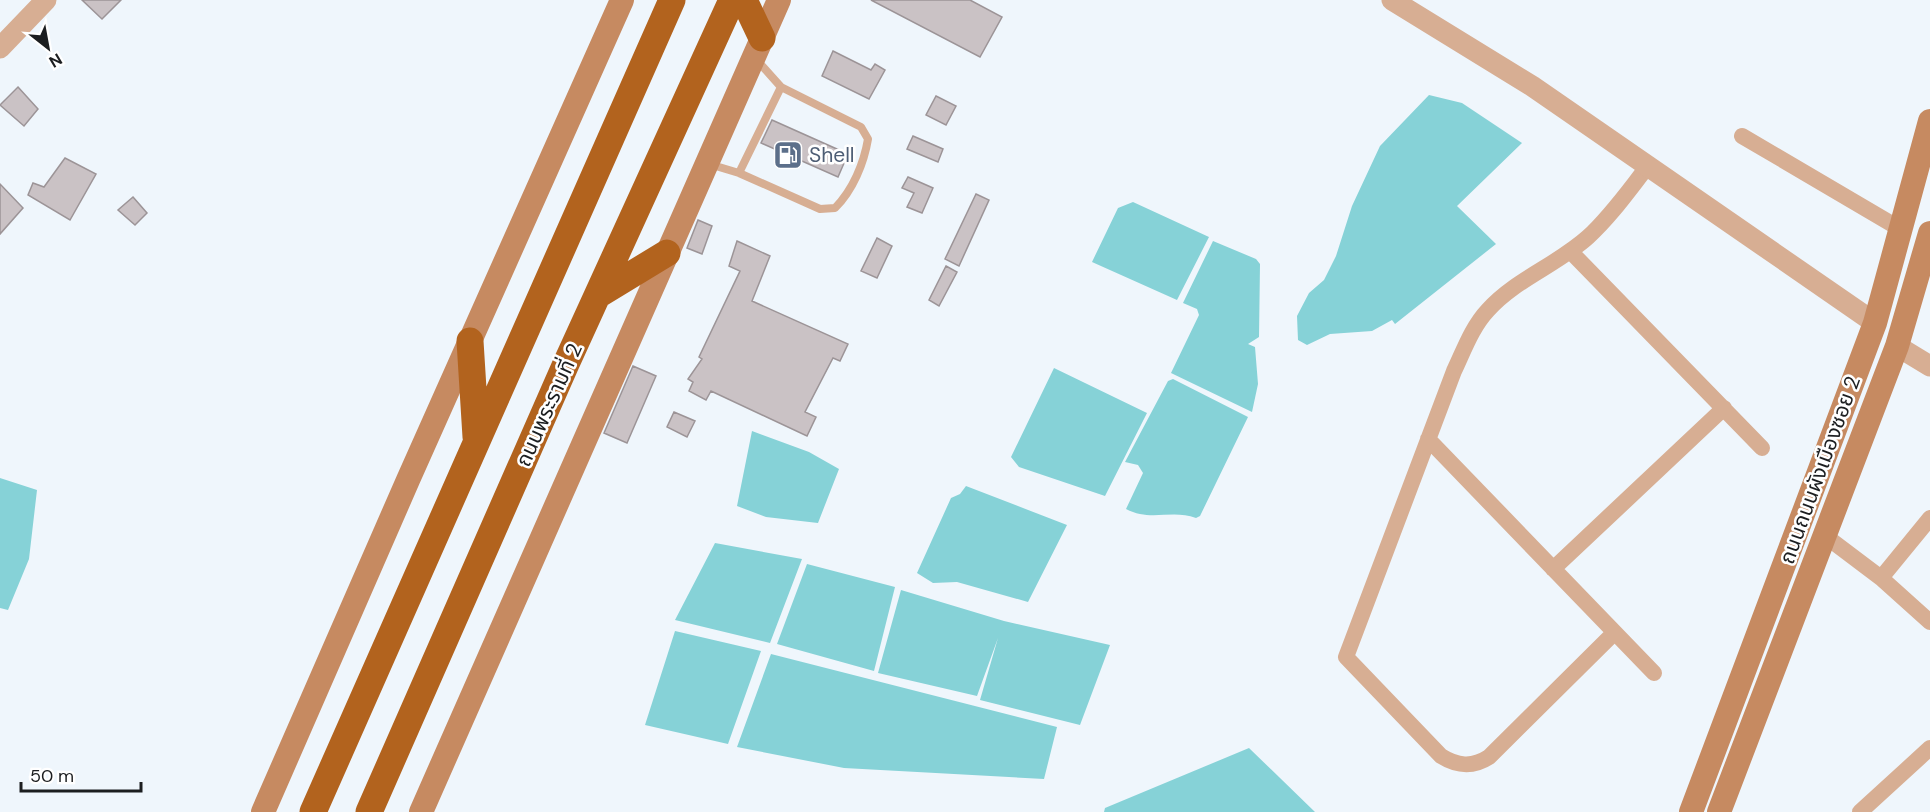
<svg xmlns="http://www.w3.org/2000/svg" width="1930" height="812" viewBox="0 0 1930 812" font-family="'DM Sans','Noto Sans Thai',sans-serif">
	<style>
		.water { fill: #86d2d7 }
		.building { fill: #cac2c5; stroke: #9c9497; stroke-width: 1.5 }
		.lines { fill: none; stroke-linecap: round; stroke-linejoin: round }
		.service { stroke: #d7ae93; stroke-width: 8 }
		.minor { stroke: #d7ae93; stroke-width: 16 }
		.tertiary { stroke: #d7ae93; stroke-width: 21 }
		.secondary { stroke: #c68a61; stroke-width: 24 }
		.trunk { stroke: #b2631e; stroke-width: 27 }
		.labels { text-anchor: middle; dominant-baseline: central; stroke-width: 5; stroke-linejoin: round; paint-order: stroke }
		.service-label { font-size: 21px; fill: #4e5e75; stroke: #fff; text-anchor: start }
		.street-label { font-size: 21px; fill: #1c1e20; stroke: #fff }
	</style>
	<rect width="100%" height="100%" fill="#eff6fc"/>
	<path class="water" d="M1429 95 1462 103 1522 143 1457 206 1496 244 1395 324 1392 320 1372 331 1330 334 1307 345 1298 340 1297 316 1309 293 1324 280 1336 256 1352 206 1380 146Z
		M1133 202 1209 237 1177 300 1092 262 1118 208Z
		M1213 241 1256 259 1260 264 1259 337 1248 344 1255 347 1258 384 1252 412 1171 373 1199 315 1197 309 1183 303Z
		M1054 368 1147 413 1105 496 1019 467 1011 457Z
		M1173 379 1248 417 1200 516 1196 518C1172 509 1150 522 1126 509L1143 473 1138 465 1125 462 1168 381Z
		M752 431 809 452 839 469 818 523 766 517 737 506Z
		M0 478 37 490 29 559 8 610 0 608Z
		M966 486 1067 525 1028 602 957 582 933 583 917 573 951 498 960 494Z
		M715 543 802 559 770 643 675 620Z
		M807 564 895 587 874 671 777 644Z
		M901 590 1004 621 1110 645 1080 725 980 700 998 638 977 696 878 673Z
		M675 631 761 651 728 744 645 725Z
		M771 654 1057 727 1044 779 844 768 737 747Z
		M1249 748 1315 812H1104L1105 808Z"/>
	<path class="building" d="M82 0H121L102 19Z
		M871 0H970L1002 17 980 57Z
		M833 51 871 70 875 64 885 70 869 99 822 76Z
		M18 87 38 109 24 126 0 105Z
		M936 96 956 106 946 125 926 115Z
		M772 120 848 154 838 177 761 143Z
		M913 136 943 149 938 162 907 149Z
		M65 158 96 174 70 220 28 195 33 183 44 187Z
		M908 177 933 188 922 213 907 207 914 193 902 188Z
		M0 184 23 208 0 234Z
		M976 194 989 200 959 266 945 259Z
		M133 197 147 213 135 225 118 210Z
		M698 220 712 226 702 254 687 248Z
		M877 238 892 246 877 278 861 271Z
		M737 241 770 256 752 301 848 344 840 361 833 358 805 412 816 417 807 436 711 391 706 400 689 391 693 382 688 379 702 359 699 357 740 271 729 266Z
		M946 266 957 272 939 306 929 300Z
		M633 366 656 376 627 443 604 433Z
		M674 412 695 421 687 437 667 427Z"/>
	<g class="lines">
		<path class="service" d="M709 164 739 173 820 209 835 208C853 190 864 163 868 139L861 127 781 87 755 58
			M739 173 781 87"/>
		<path class="minor" d="M1742 136 1902 230
			M1570 251 1762 448
			M1428 439 1654 673
			M1824 535 1881 578 1930 622
			M1553 569 1724 408
			M1881 578 1930 518
			M1614 633 1489 757C1472 768 1457 766 1441 756L1346 657 1454 371C1464 350 1472 327 1488 310 1516 279 1557 265 1588 237 1611 216 1629 190 1648 166
			M1860 812 1930 748"/>
		<path class="tertiary" d="M1392 0 1532 86 1875 323
			M0 48 46 0
			M1897 346 1930 366"/>
		<path class="secondary" d="M263 812 408 480 622 0
			M421 812 779 0
			M1691 812 1875 323 1930 121
			M1719 812 1897 346 1930 233"/>
		<path class="trunk" d="M744 0 762 38
			M598 295 667 253
			M470 341 476 437
			M313 812 672 0
			M369 812 565 366 732 0"/>
	</g>
	<defs>
		<g id="fuel-square" transform="scale(1.5)"><rect x="-9" y="-9" width="18" height="18" rx="4" fill="#5c6f8a" stroke="#fff"/><path d="M-5.5-6h7V0h2V4h1.3V-2.5L3-4.5l.8-.8L6-3V5H2.5V1h-1V6h-7ZM-4.2-4.7v3.2H.2V-4.7Z" fill="#fff"/></g>
	</defs>
	<g fill-rule="evenodd">
		<use href="#fuel-square" x="788" y="155"/>
	</g>
	<g class="labels">
		<g class="service-label">
			<text x="809" y="155">Shell</text>
		</g>
		<g class="street-label">
			<text transform="translate(549 405) rotate(-66)">ถนนพระรามที่ 2</text>
			<text transform="translate(1820 470) rotate(-70)">ถนนถนนผังเมืองซอย 2</text>
		</g>
	</g>
	<g transform="translate(48 48) rotate(149)" stroke="#ffffff" stroke-width="4.5" paint-order="stroke">
	<path d="M0-4.5L10 22L0 15L-10 22Z" fill="#1c1e20"/>
	<text y="-9" font-size="16" font-weight="bold" text-anchor="middle" fill="#1c1e20">N</text>
	</g>
	<path d="M21 782v9h120v-9" fill="none" stroke="#1c1e20" stroke-width="3"/>
	<text x="30" y="782" font-size="18" fill="#1c1e20" stroke="#ffffff" stroke-width="4.5" paint-order="stroke">50 m</text>
</svg>
